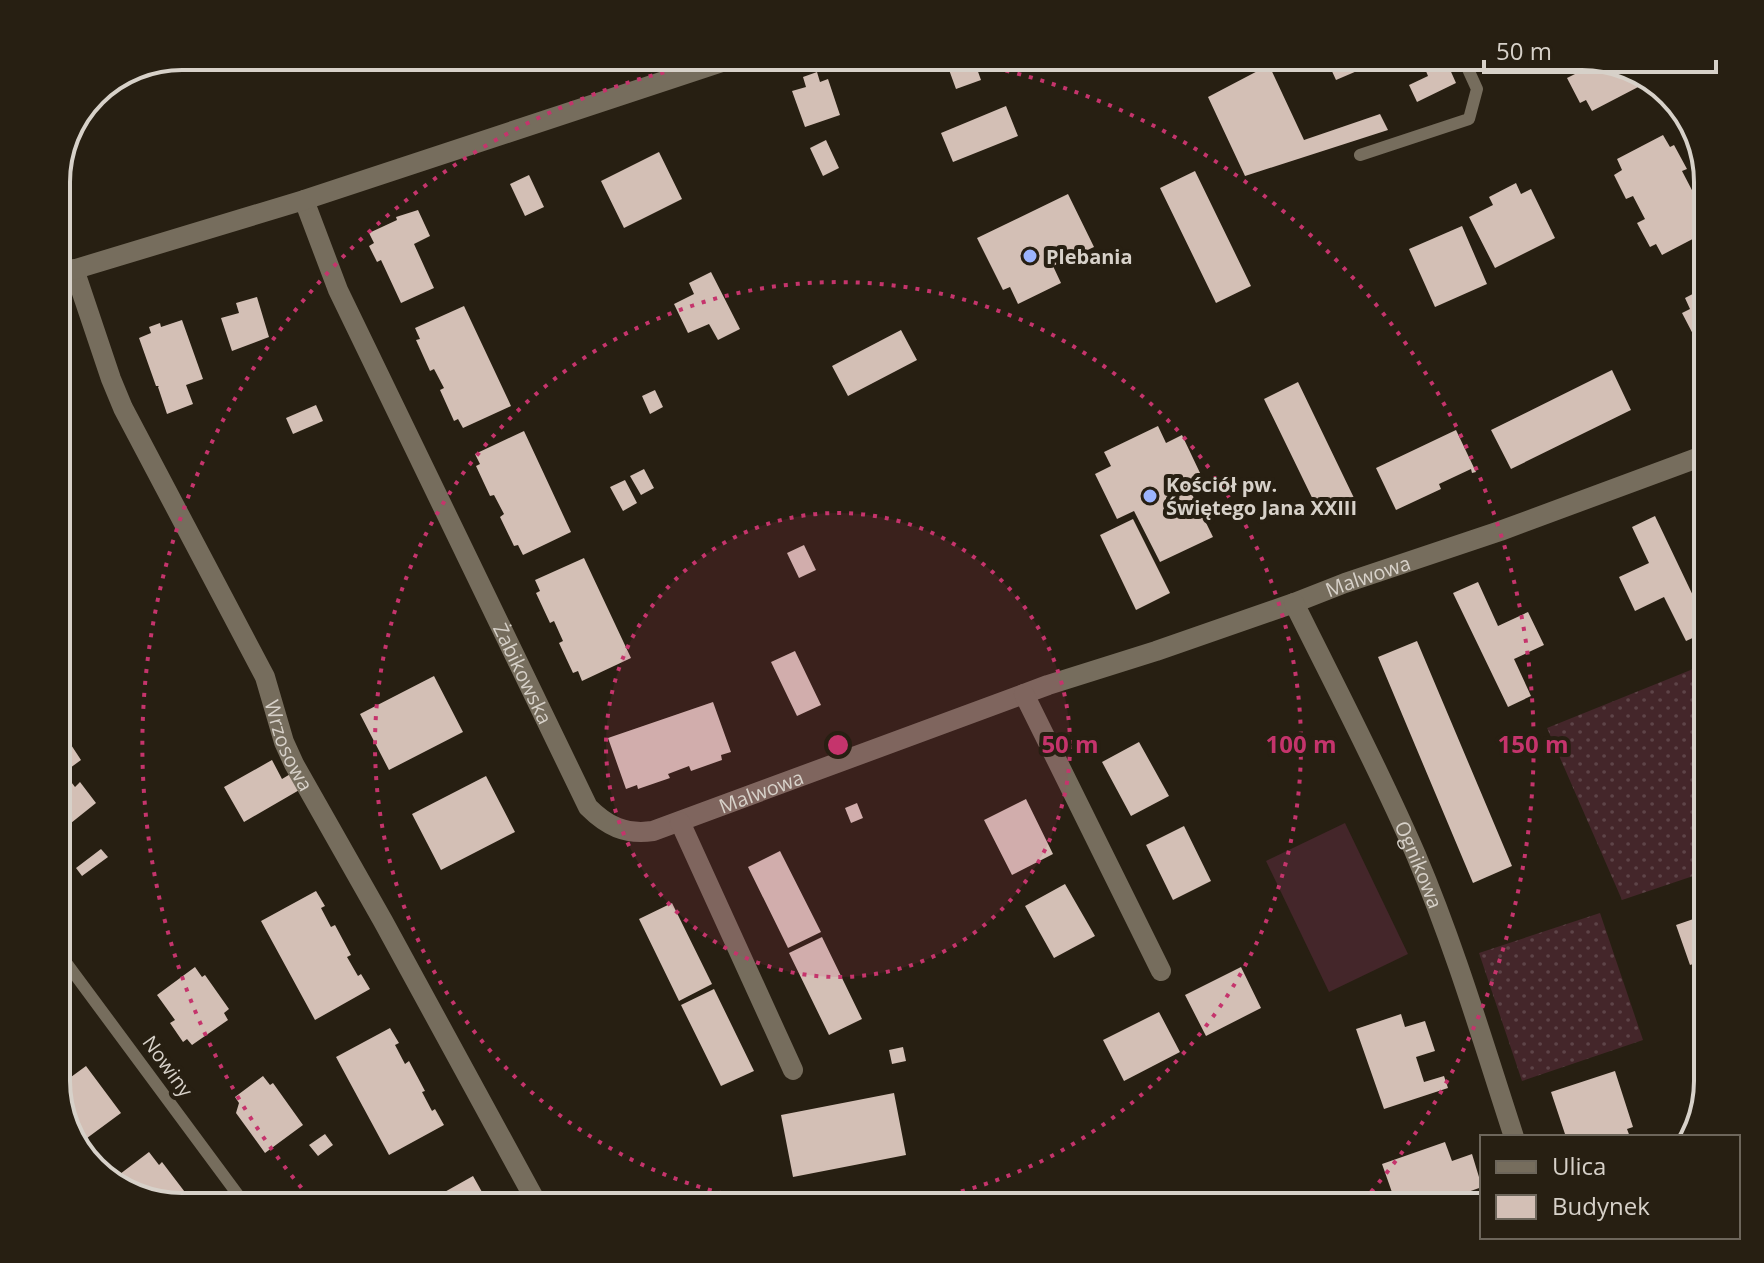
<svg xmlns="http://www.w3.org/2000/svg" width="1764" height="1263" viewBox="0 0 1764 1263" font-family="'Open Sans',sans-serif">
	<style>
		.grass { fill: url(#grass-dots) }
		.garden { fill: #44262a }
		.building { fill: #d3bfb5 }
		.lines { fill: none; stroke-linecap: round; stroke-linejoin: round }
		.service { stroke: #766d5d; stroke-width: 12 }
		.minor { stroke: #766d5d; stroke-width: 20 }
		.ring { fill: none; stroke: #c5346c; stroke-width: 4; stroke-dasharray: 4 8 }
		.poi-dot { fill: #9cb4fd; stroke: #271f12; stroke-width: 3 }
		.labels { text-anchor: middle; dominant-baseline: central; stroke-width: 8; stroke-linejoin: round; paint-order: stroke }
		.poi-label { font-size: 20px; font-weight: bold; fill: #d7d1c9; stroke: #271f12; text-anchor: start }
		.street-label { font-size: 20px; fill: #d7d1c9; stroke: #271f12 }
		.rim { fill: none; stroke: #d7d1c9; stroke-width: 4 }
		.centre { fill: #c5346c; stroke: #271f12; stroke-width: 4 }
		.ring-label { font-size: 24px; text-anchor: middle; font-weight: bold; fill: #c5346c; stroke: #271f12; stroke-width: 8; stroke-linejoin: round; paint-order: stroke }
	</style>
	<defs>
		<pattern id="grass-dots" width="8" height="8" patternUnits="userSpaceOnUse" patternTransform="scale(2)"><rect width="8" height="8" fill="#44262a"/><path d="M2 2h.1M6 6h.1" fill="none" stroke="#5e4448" stroke-width="1.8" stroke-linecap="round"/></pattern>
	</defs>
	<rect width="100%" height="100%" fill="#271f12"/>
	<path class="grass" d="M1708 663V871L1622 900 1547 728Z
		M1600 913 1643 1040 1522 1081 1479 953Z"/>
	<path class="garden" d="M1345 823 1408 954 1329 992 1266 861Z"/>
	<path class="building" d="M944 56H988L989 61 976 66 981 80 956 89Z
		M1325 56H1350L1357 71 1336 80Z
		M1441 56H1444L1456 83 1417 102 1409 85 1428 76 1423 64Z
		M1566 56H1582L1636 74 1642 85 1592 111 1586 100 1580 103 1567 78 1575 74Z
		M1269 65 1304 140 1380 114 1388 130 1245 176 1208 97Z
		M817 72 820 82 828 79 840 115 805 127 792 91 806 87 803 77Z
		M1006 106 1018 136 953 162 941 133Z
		M1663 135 1670 147 1674 145 1687 169 1682 171 1694 194 1698 192 1708 212V217L1706 218 1708 231 1662 255 1656 244 1650 247 1637 223 1645 219 1633 196 1626 199 1614 175 1622 170 1617 159Z
		M826 140 839 168 823 176 810 148Z
		M659 152 682 199 624 228 601 181Z
		M1195 171 1251 286 1216 303 1160 188Z
		M529 175 544 207 525 216 510 184Z
		M1516 183 1521 194 1531 189 1555 238 1495 268 1469 217 1493 205 1489 197Z
		M1068 194 1094 247 1053 266 1061 283 1018 304 1010 287 1003 290 977 238Z
		M418 210 430 236 414 244 434 288 401 303 381 260 377 262 369 246 374 243 369 233 397 220 396 217Z
		M1462 226 1487 284 1435 307 1409 249Z
		M711 272 740 329 718 340 709 324 688 333 674 304 694 294 689 283Z
		M1708 286V348L1701 334 1695 338 1682 313 1690 309 1685 298Z
		M257 297 269 337 232 351 221 318 239 313 236 303Z
		M464 306 511 406 463 428 458 419 454 421 440 390 444 388 434 369 430 371 416 340 420 339 415 328Z
		M182 320 203 379 186 385 193 404 167 414 158 387 159 386H156L139 338 151 333 149 327 160 323 161 327Z
		M901 330 917 360 848 396 832 366Z
		M1612 370 1631 410 1511 469 1491 430Z
		M1298 382 1354 498 1320 514 1264 399Z
		M655 390 663 407 650 414 642 396Z
		M316 405 323 421 293 434 286 418Z
		M1158 426 1166 443 1182 435 1201 475 1186 482 1213 537 1160 562 1134 511 1117 519 1095 474 1111 466 1104 452Z
		M1456 430 1476 472 1472 473 1471 469 1439 484 1441 489 1396 510 1376 468Z
		M524 431 571 532 523 555 518 545 514 546 500 517 504 514 494 495 490 496 476 466 480 464 475 454Z
		M644 469 654 488 641 495 630 476Z
		M625 480 637 503 623 511 610 487Z
		M1655 516 1708 627V631L1686 641 1664 597 1635 611 1619 577 1649 563 1632 527Z
		M1133 519 1170 593 1136 610 1100 535Z
		M804 545 816 570 799 578 787 553Z
		M584 558 631 658 582 681 578 671 573 673 559 643 563 641 554 621 550 623 536 593 540 591 535 580Z
		M1478 582 1498 626 1528 612 1544 645 1514 659 1531 696 1508 707 1453 593Z
		M1417 641 1512 866 1473 883 1378 657Z
		M795 651 821 705 797 716 771 662Z
		M434 676 463 732 389 770 360 714Z
		M713 702 731 752 721 755 722 760 691 771 689 766 668 774 670 778 638 789 637 785 626 789 608 738Z
		M56 722 81 760 70 768 64 761 58 765 75 787 80 782 96 803 56 835Z
		M1139 742 1169 796 1131 816 1102 762Z
		M272 760 282 779 292 773 301 789 244 822 224 787Z
		M486 776 515 832 441 870 412 814Z
		M1026 799 1053 854 1012 875 984 820Z
		M857 803 863 818 851 823 845 808Z
		M1184 826 1211 881 1173 900 1146 845Z
		M101 849 108 857 82 876 76 868Z
		M780 851 821 932 788 948 748 867Z
		M1065 884 1095 936 1054 958 1025 906Z
		M316 891 325 906 321 908 331 927 335 925 351 955 347 957 358 976 361 974 370 989 315 1020 261 921Z
		M672 903 712 984 679 1001 639 919Z
		M1708 914V959L1690 965 1676 925Z
		M822 937 862 1019 829 1035 789 953Z
		M195 967 202 977 205 975 229 1009 224 1013 228 1020 192 1045 187 1039 183 1042 170 1023 175 1020 157 995Z
		M1241 967 1261 1008 1206 1036 1185 995Z
		M714 989 754 1071 721 1086 681 1005Z
		M1159 1012 1180 1052 1124 1081 1103 1040Z
		M1401 1014 1405 1027 1425 1021 1435 1051 1416 1057 1424 1082 1444 1076 1448 1088 1384 1109 1356 1029Z
		M390 1028 399 1043 395 1045 405 1064 409 1061 425 1091 422 1092 432 1111 435 1109 444 1125 389 1155 336 1057Z
		M903 1047 906 1061 892 1064 889 1050Z
		M86 1066 121 1113 83 1141 65 1117 56 1088Z
		M1615 1071 1633 1127 1627 1129 1630 1137H1566L1551 1092Z
		M263 1076 270 1085 273 1083 303 1125 265 1153 236 1113 239 1103 235 1097Z
		M894 1093 906 1155 793 1177 781 1115Z
		M325 1134 333 1145 318 1156 309 1145Z
		M1445 1142 1452 1161 1472 1154 1482 1187 1465 1193 1469 1207H1414L1410 1193 1394 1198 1382 1164Z
		M149 1152 159 1165 162 1162 194 1204 191 1207H182L127 1188 129 1186 120 1174Z
		M473 1176 482 1192 478 1195 485 1207H418Z
		M349 1191 361 1207H328Z"/>
	<g class="lines">
		<path class="service" d="M1360 155 1469 119 1477 89 1462 56
			M56 949 247 1207"/>
		<g class="minor">
			<path id="s1" d="M304 200 338 290 588 807C607 826 625 835 653 831L1048 685 1156 651 1294 603 1345 583 1500 531 1708 454"/>
			<path id="s2" d="M74 269 111 379 123 408 265 677 284 742 294 764 383 921 539 1207"/>
			<path d="M56 275 304 200 740 56"/>
			<path id="s3" d="M1294 603C1335 686 1379 769 1416 855 1455 947 1483 1042 1514 1137"/>
			<path d="M1024 694 1161 971"/>
			<path d="M680 822 793 1070"/>
		</g>
	</g>
	<circle cx="838" cy="745" r="232" fill="#c5346c" fill-opacity=".12"/>
	<g class="ring">
		<circle cx="838" cy="745" r="232"/>
		<path d="M806 1207A463 463 0 1 1 870 1207"/>
		<path d="M317 1206A695 695 0 0 1 741 57M935 57A695 695 0 0 1 1359 1206"/>
	</g>
	<g class="poi-dot">
		<circle cx="1030" cy="256" r="8"/>
		<circle cx="1150" cy="496" r="8"/>
	</g>
	<g class="labels">
		<g class="poi-label">
			<text x="1046" y="256">Plebania</text>
			<text x="1166" y="484">Kościół pw.<tspan x="1166" dy="23">Świętego Jana XXIII</tspan></text>
		</g>
		<g class="street-label">
			<text stroke="none"><textPath href="#s1" startOffset="1502">Malwowa</textPath></text>
			<text stroke="none"><textPath href="#s1" startOffset="522">Żabikowska</textPath></text>
			<text stroke="none"><textPath href="#s2" startOffset="524">Wrzosowa</textPath></text>
			<text stroke="none"><textPath href="#s1" startOffset="858">Malwowa</textPath></text>
			<text stroke="none"><textPath href="#s3" startOffset="290">Ognikowa</textPath></text>
			<text transform="translate(168 1066) rotate(54)">Nowiny</text>
		</g>
	</g>
	<path d="M0 0H1764V1263H0ZM182 70H1582A112 112 0 0 1 1694 182V1081A112 112 0 0 1 1582 1193H182A112 112 0 0 1 70 1081V182A112 112 0 0 1 182 70Z" fill="#271f12" fill-rule="evenodd"/>
	<path class="rim" d="M182 70H1582A112 112 0 0 1 1694 182V1081A112 112 0 0 1 1582 1193H182A112 112 0 0 1 70 1081V182A112 112 0 0 1 182 70Z"/>
	<circle cx="838" cy="745" r="12" class="centre"/>
	<g class="ring-label">
		<text x="1070" y="753">50 m</text>
		<text x="1301" y="753">100 m</text>
		<text x="1533" y="753">150 m</text>
	</g>
	<rect x="1480" y="1135" width="260" height="104" fill="#271f12" stroke="#6d665b" stroke-width="2"/>
	<rect x="1496" y="1161" width="40" height="12" fill="#766d5d" stroke="#6d665b" stroke-width="2"/>
	<text x="1552" y="1175" font-size="24" fill="#d7d1c9">Ulica</text>
	<rect x="1496" y="1195" width="40" height="24" fill="#d3bfb5" stroke="#6d665b" stroke-width="2"/>
	<text x="1552" y="1215" font-size="24" fill="#d7d1c9">Budynek</text>
	<path d="M1484 60v12h232v-12" fill="none" stroke="#d7d1c9" stroke-width="4"/>
	<text x="1496" y="60" font-size="24" fill="#d7d1c9" stroke="#271f12" stroke-width="6" paint-order="stroke">50 m</text>
</svg>
